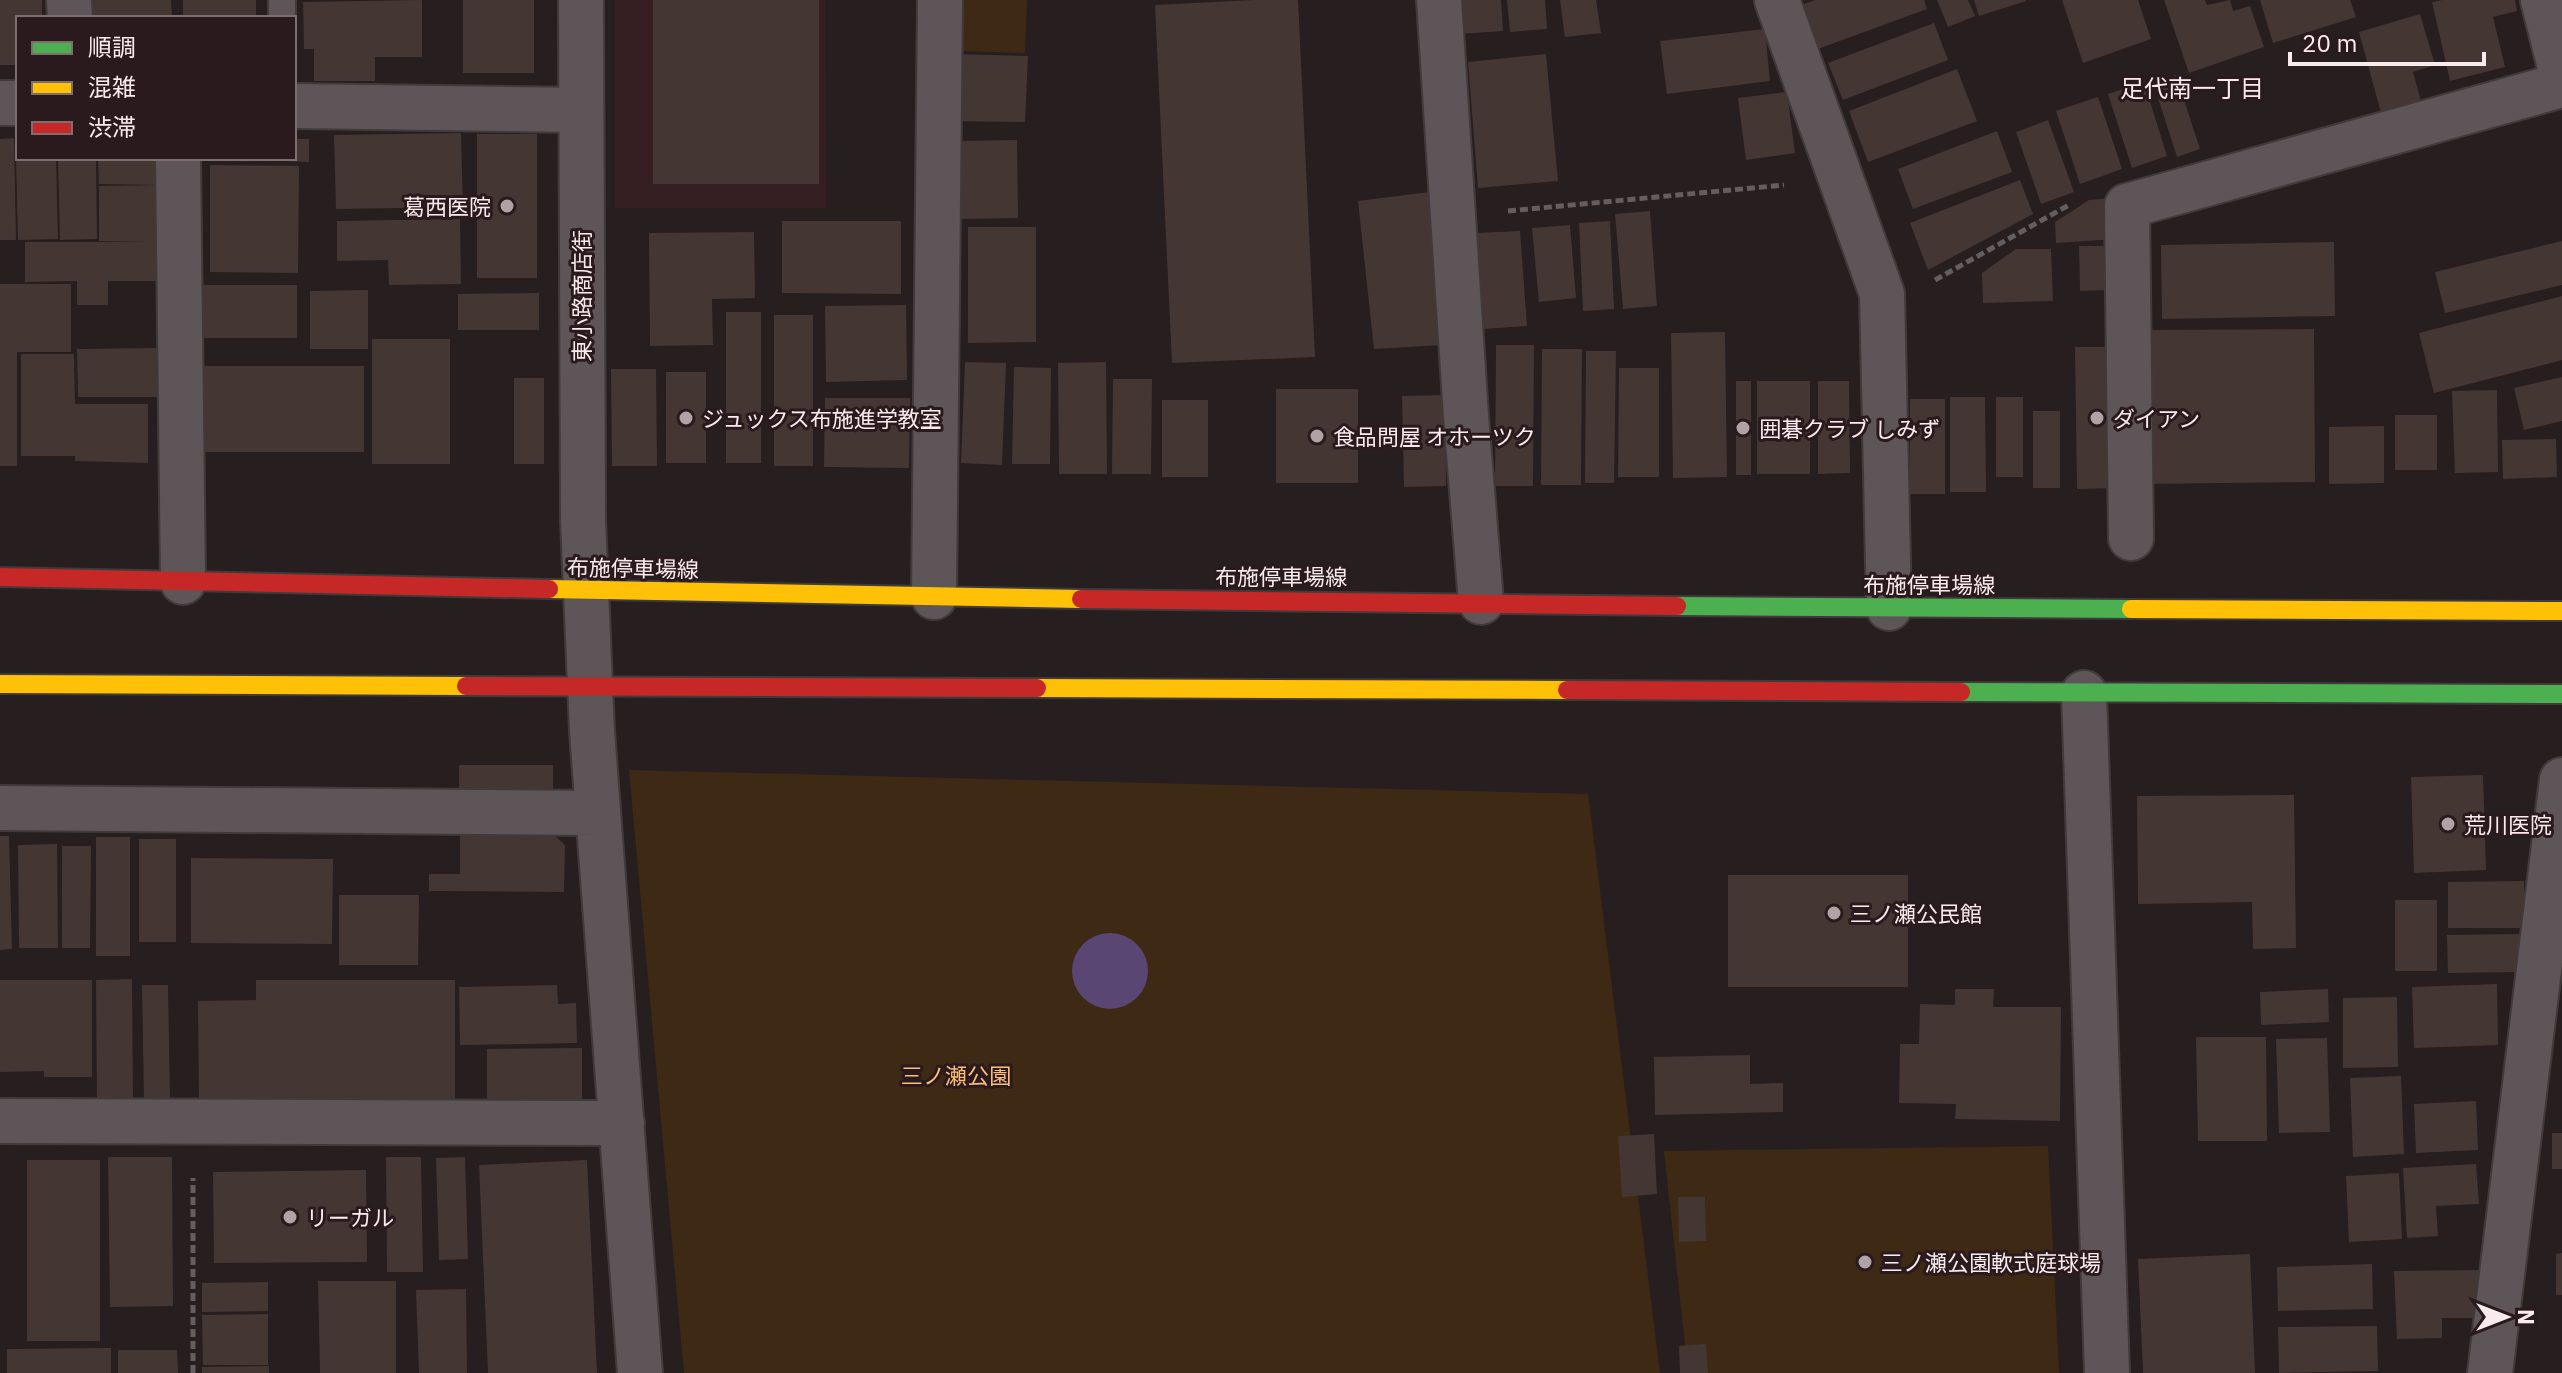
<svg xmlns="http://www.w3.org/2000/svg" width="2562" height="1373" viewBox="0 0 2562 1373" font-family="'IBM Plex Sans','Noto Sans JP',sans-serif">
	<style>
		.built { fill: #351f23 }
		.green { fill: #3e2a14 }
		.water { fill: #5a4672 }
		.building { fill: #443633 }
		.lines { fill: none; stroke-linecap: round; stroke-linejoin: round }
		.lane-casing { stroke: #413a3b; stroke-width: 30 }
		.street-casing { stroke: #413a3b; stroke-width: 48 }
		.fast-casing { stroke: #413a3b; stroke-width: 22 }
		.slow-casing { stroke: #413a3b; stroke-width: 22 }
		.jam-casing { stroke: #413a3b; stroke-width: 22 }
		.path { stroke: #655e5f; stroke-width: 5; stroke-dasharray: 8 4; stroke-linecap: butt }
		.lane { stroke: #5d5557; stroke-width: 26 }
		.street { stroke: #5d5557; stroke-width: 44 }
		.fast { stroke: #4caf50; stroke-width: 18 }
		.slow { stroke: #ffc107; stroke-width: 18 }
		.jam { stroke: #c62828; stroke-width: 18 }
		.poi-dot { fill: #afa3a5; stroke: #2b1a1d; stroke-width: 3 }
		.labels { text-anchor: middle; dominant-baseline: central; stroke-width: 6; stroke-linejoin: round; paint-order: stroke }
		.poi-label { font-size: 22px; fill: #f8ebed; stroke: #2b1a1d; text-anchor: start }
		.street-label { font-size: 22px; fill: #f8ebed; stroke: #2b1a1d }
		.park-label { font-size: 22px; fill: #f9be78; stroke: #2b1a1d }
		.neighbourhood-label { font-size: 24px; fill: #f8ebed; stroke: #2b1a1d }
	</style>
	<rect width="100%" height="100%" fill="#271e20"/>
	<path class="built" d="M615 0H825L826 208H615Z"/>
	<path class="green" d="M958 0H1027L1025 53 957 51Z
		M629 770 1588 794 1660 1373H684Z
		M2048 1146 2059 1373H1688L1664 1151Z"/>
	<path class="water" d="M1072 971a38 38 0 1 1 76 0a38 38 0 1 1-76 0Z"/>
	<path class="building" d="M0 0H42V18H18V65H0Z
		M80 0H171L172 18H81Z
		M183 0H256V18H183Z
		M422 0V57H375V81H314V49H304L303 2Z
		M463 0H534V73H463Z
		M653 0H819V184H653Z
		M1254 0H1298L1315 357 1172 363 1155 5Z
		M1457 0H1501L1503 31 1459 34Z
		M1507 0H1545L1547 29 1510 32Z
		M1560 0H1596L1601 33 1565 37Z
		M1815 0H1924L1927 9 1815 50 1799 6Z
		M1937 0H1968L1975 16 1948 27Z
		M1974 0H2026V1L1979 16Z
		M2062 0H2138L2151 39 2083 63Z
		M2164 0H2205L2207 5 2230 0 2233 11 2250 6 2264 47 2189 73Z
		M2260 0H2350L2356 17 2273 43Z
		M2442 0H2515L2517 11 2493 17 2505 67 2450 81 2432 2Z
		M2420 14 2435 65 2413 72 2421 101 2381 113 2359 32Z
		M1934 23 1948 60 1843 100 1828 63Z
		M1765 29 1770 81 1667 94 1660 41Z
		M954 54 1028 56 1025 122 952 121Z
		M1546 54 1558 181 1478 188 1468 62Z
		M1957 69 1977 121 1868 162 1849 111Z
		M2176 75 2200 149 2177 157 2153 82Z
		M2144 82 2167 156 2132 168 2108 94Z
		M1787 92 1795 153 1746 160 1738 98Z
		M2098 97 2122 169 2080 184 2056 111Z
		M2048 120 2074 192 2041 204 2016 132Z
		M1997 131 2012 172 1913 209 1898 169Z
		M461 133 463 207 336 209 334 135Z
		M477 134H537V278H477Z
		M14 138 16 240H0V139Z
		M294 139H309V162L284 161V158H294Z
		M1017 140 1018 218 961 219 959 141Z
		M16 158H56L58 239 18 240Z
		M58 158H96L97 239 60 240Z
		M98 158H160L161 185 99 184Z
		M210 165 299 166 298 273 210 272Z
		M2020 180 2033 214 1928 270 1910 223Z
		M162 185 160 281H108V305H77V281L25 282V242H148L99 241V186Z
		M1429 192 1443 345 1374 349 1358 201Z
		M2113 198 2117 239 2056 243 2055 222 2089 200Z
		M1650 211 1657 306 1623 309 1615 214Z
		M460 219 461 284 389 285 388 260 337 261V221Z
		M782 221H901V294L782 293Z
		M1610 221 1614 309 1583 311 1579 223Z
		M1570 225 1576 298 1539 302 1532 228Z
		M968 227H1036V342L968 343Z
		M1520 231 1527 326 1484 329 1477 233Z
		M754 232 755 298 712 299 713 345 650 346 649 233Z
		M2562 241V285L2445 313 2435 272Z
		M2334 242 2335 316 2162 319 2161 245Z
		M2079 246H2110V290L2080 291Z
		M2016 249H2051L2053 301 1983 303 1982 273Z
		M0 284H71V352H17V466H0Z
		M202 285H297V338H202Z
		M368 290V349H310V291Z
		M539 293V330H458V294Z
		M2562 296V360L2434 393 2419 333Z
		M906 305 907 380 826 382 825 306Z
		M726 312H761V463H726Z
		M774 315H813V466H774Z
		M2314 329 2315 482 2140 484 2139 330Z
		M1725 332 1727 477 1673 478 1671 333Z
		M372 339H450V464H372Z
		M1496 345H1534L1533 486H1495Z
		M2075 347H2117L2119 488 2077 489Z
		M162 348V397H78L77 349Z
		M1542 349H1582L1581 485H1541Z
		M1586 351H1616L1614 483H1585Z
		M21 354H74L75 404H148V463L75 461V456H21Z
		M965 362 1006 363 1002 465 961 463Z
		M1106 362 1107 474H1059L1058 363Z
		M202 366H364V452H203Z
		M1014 367 1051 368 1050 464H1012Z
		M1619 368H1659V477H1618Z
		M611 369H656L657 466H612Z
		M666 372H706V463H666Z
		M2562 377V421L2524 430 2514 388Z
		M514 378H544V464H514Z
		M1113 379H1152L1151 474H1112Z
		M1736 381H1751V475H1736Z
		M1757 381H1810V474H1757Z
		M1818 381H1849L1850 473 1818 474Z
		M1276 389H1358V483H1276Z
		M2497 390 2498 472 2455 473 2452 391Z
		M1445 395 1446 486 1404 487 1402 396Z
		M1950 397H1985L1986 492H1950Z
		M1996 397H2023V477H1996Z
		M825 398H910L909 468 824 467Z
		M1910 399H1945V494H1910Z
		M1162 400H1208V477H1162Z
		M2033 411H2060V488H2033Z
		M2395 415H2437V470H2395Z
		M2384 426V483L2329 484V427Z
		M2556 439 2557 477 2503 479 2502 440Z
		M459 765H553V793H459Z
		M2483 775 2486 870 2414 873 2411 777Z
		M2294 795 2296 948 2253 949 2252 902 2138 904 2137 796Z
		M460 830 550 831 565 845 564 892 429 891V874H460Z
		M0 836H9L12 949 0 950Z
		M96 837H130V956H96Z
		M139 839H176V942H139Z
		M57 844 58 948H19L18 845Z
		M62 846H91L90 948H62Z
		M191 858 333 859 332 944 191 943Z
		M1728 875H1908V987H1728Z
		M2524 881V928H2448V882Z
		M339 895H419L418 965H339Z
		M2395 900H2437V971H2395Z
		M2519 934V972L2448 973 2447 935Z
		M132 979 133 1107H97L96 980Z
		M0 980H92V1077H44V1071L0 1072Z
		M256 980H455V1108L199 1109 198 1001 256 1000Z
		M2497 984 2498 1045 2414 1048 2412 987Z
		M142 985H168L170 1100H144Z
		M557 985 558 1004 576 1003 577 1043 460 1045 459 987Z
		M1955 989H1994L1993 1007H2061L2060 1121 1955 1119 1956 1104 1899 1103 1900 1044H1919L1920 1004 1955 1005Z
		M2328 989 2329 1022 2261 1025 2260 992Z
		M2397 997 2398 1067 2343 1068V998Z
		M2196 1037H2266L2267 1141H2198Z
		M2327 1038 2330 1132 2279 1133 2276 1039Z
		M582 1048V1101H487V1049Z
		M1750 1055V1084L1783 1083V1112L1655 1115 1654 1057Z
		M2401 1076 2404 1154 2353 1157 2350 1078Z
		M2476 1101 2478 1150 2416 1153 2414 1104Z
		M2552 1133H2562V1169H2552Z
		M1654 1134 1657 1194 1622 1197 1618 1136Z
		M108 1157H172L173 1306 110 1307Z
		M386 1157H421L423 1272H387Z
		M465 1157 468 1259 439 1260 436 1158Z
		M27 1160H100V1341H27Z
		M587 1160 597 1373H488L479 1165Z
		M2476 1164 2479 1204 2436 1206 2438 1236 2407 1238 2403 1168Z
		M366 1170 367 1262 214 1263 213 1172Z
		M2399 1173 2402 1239 2349 1242 2346 1176Z
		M1678 1197H1705L1706 1241 1679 1242Z
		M2562 1253V1295H2556V1254Z
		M2250 1254 2255 1373H2143L2138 1259Z
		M2372 1264 2373 1309 2278 1311 2277 1267Z
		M2478 1270 2479 1318H2442V1338L2397 1339 2394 1271Z
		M318 1281H396V1373H320Z
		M268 1282V1311L202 1312V1283Z
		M466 1289 467 1373H419L416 1290Z
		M268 1314V1365H203L202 1315Z
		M2377 1326 2378 1371 2279 1373 2278 1327Z
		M1706 1344 1708 1373H1680L1679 1346Z
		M111 1348V1373H7V1349Z
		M118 1350H177L178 1373H118Z
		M269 1366V1373H202V1367Z"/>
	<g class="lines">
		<g class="lane-casing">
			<path id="lane" d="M282 18V0"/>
		</g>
		<g class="street-casing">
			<path id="street" d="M69 0 70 18
				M581 0 583 520 592 731 640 1373
				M1439 0 1466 416 1481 602
				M1777 0 1882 294 1889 608
				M2543 0 2562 75
				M0 103H18
				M294 106 580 110
				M178 158 183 582
				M2131 538 2127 206 2562 85
				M934 597 940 0
				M2084 693 2107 1373
				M0 808 598 813
				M0 1121 622 1123
				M2490 1373 2562 780"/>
		</g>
		<g class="fast-casing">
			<path id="fast" d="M1677 606 2131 609
				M1961 692 2562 694"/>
		</g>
		<g class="slow-casing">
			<path id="slow" d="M549 589 1081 599
				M2131 609 2562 611
				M0 684 466 686
				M1037 688 1567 690"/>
		</g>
		<g class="jam-casing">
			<path id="jam" d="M0 577 549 589
				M1081 599 1677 606
				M466 686 1037 688
				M1567 690 1961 692"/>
		</g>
		<path class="path" d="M1508 211 1784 185
			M1935 280 2069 205
			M193 1373V1178"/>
		<use href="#lane" class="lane"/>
		<use href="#street" class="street"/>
		<use href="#fast" class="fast"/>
		<use href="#slow" class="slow"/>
		<use href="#jam" class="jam"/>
	</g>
	<g class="poi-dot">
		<circle cx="507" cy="206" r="8"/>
		<circle cx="686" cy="418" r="8"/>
		<circle cx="2097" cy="418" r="8"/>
		<circle cx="1743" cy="428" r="8"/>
		<circle cx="1317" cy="436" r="8"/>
		<circle cx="2448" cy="824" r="8"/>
		<circle cx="1834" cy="913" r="8"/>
		<circle cx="290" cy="1217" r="8"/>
		<circle cx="1865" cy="1262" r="8"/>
	</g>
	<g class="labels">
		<g class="poi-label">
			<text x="491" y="206" text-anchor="end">葛西医院</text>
			<text x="702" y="418">ジュックス布施進学教室</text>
			<text x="2113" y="418">ダイアン</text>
			<text x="1759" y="428">囲碁クラブ しみず</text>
			<text x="1333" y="436">食品問屋 オホーツク</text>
			<text x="2464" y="824">荒川医院</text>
			<text x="1850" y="913">三ノ瀬公民館</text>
			<text x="306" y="1217">リーガル</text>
			<text x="1881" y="1262">三ノ瀬公園軟式庭球場</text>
		</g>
		<g class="street-label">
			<text transform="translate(581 296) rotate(-90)">東小路商店街</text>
			<text transform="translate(633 568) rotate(1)">布施停車場線</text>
			<text x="1281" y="576">布施停車場線</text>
			<text x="1929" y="584">布施停車場線</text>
		</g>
		<g class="park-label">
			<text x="956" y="1075">三ノ瀬公園</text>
		</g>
		<g class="neighbourhood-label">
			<text x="2192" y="88">足代南一丁目</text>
		</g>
	</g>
	<rect x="16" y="16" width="280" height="144" fill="#2b1a1d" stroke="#7d6e70" stroke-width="2"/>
	<rect x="32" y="42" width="40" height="12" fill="#4caf50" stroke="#7d6e70" stroke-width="2"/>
	<text x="88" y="56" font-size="24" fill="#f8ebed">順調</text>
	<rect x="32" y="82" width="40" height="12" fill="#ffc107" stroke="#7d6e70" stroke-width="2"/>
	<text x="88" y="96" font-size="24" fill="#f8ebed">混雑</text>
	<rect x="32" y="122" width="40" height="12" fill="#c62828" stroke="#7d6e70" stroke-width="2"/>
	<text x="88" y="136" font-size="24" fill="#f8ebed">渋滞</text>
	<g transform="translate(2506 1317) rotate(90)" stroke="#2b1a1d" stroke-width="6" paint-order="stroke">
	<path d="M0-6L14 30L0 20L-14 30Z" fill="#f8ebed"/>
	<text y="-12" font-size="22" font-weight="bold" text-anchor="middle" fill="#f8ebed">N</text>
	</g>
	<path d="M2290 52v12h194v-12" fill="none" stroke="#f8ebed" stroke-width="4"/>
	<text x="2302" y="52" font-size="24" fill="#f8ebed" stroke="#2b1a1d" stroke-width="6" paint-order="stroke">20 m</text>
</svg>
